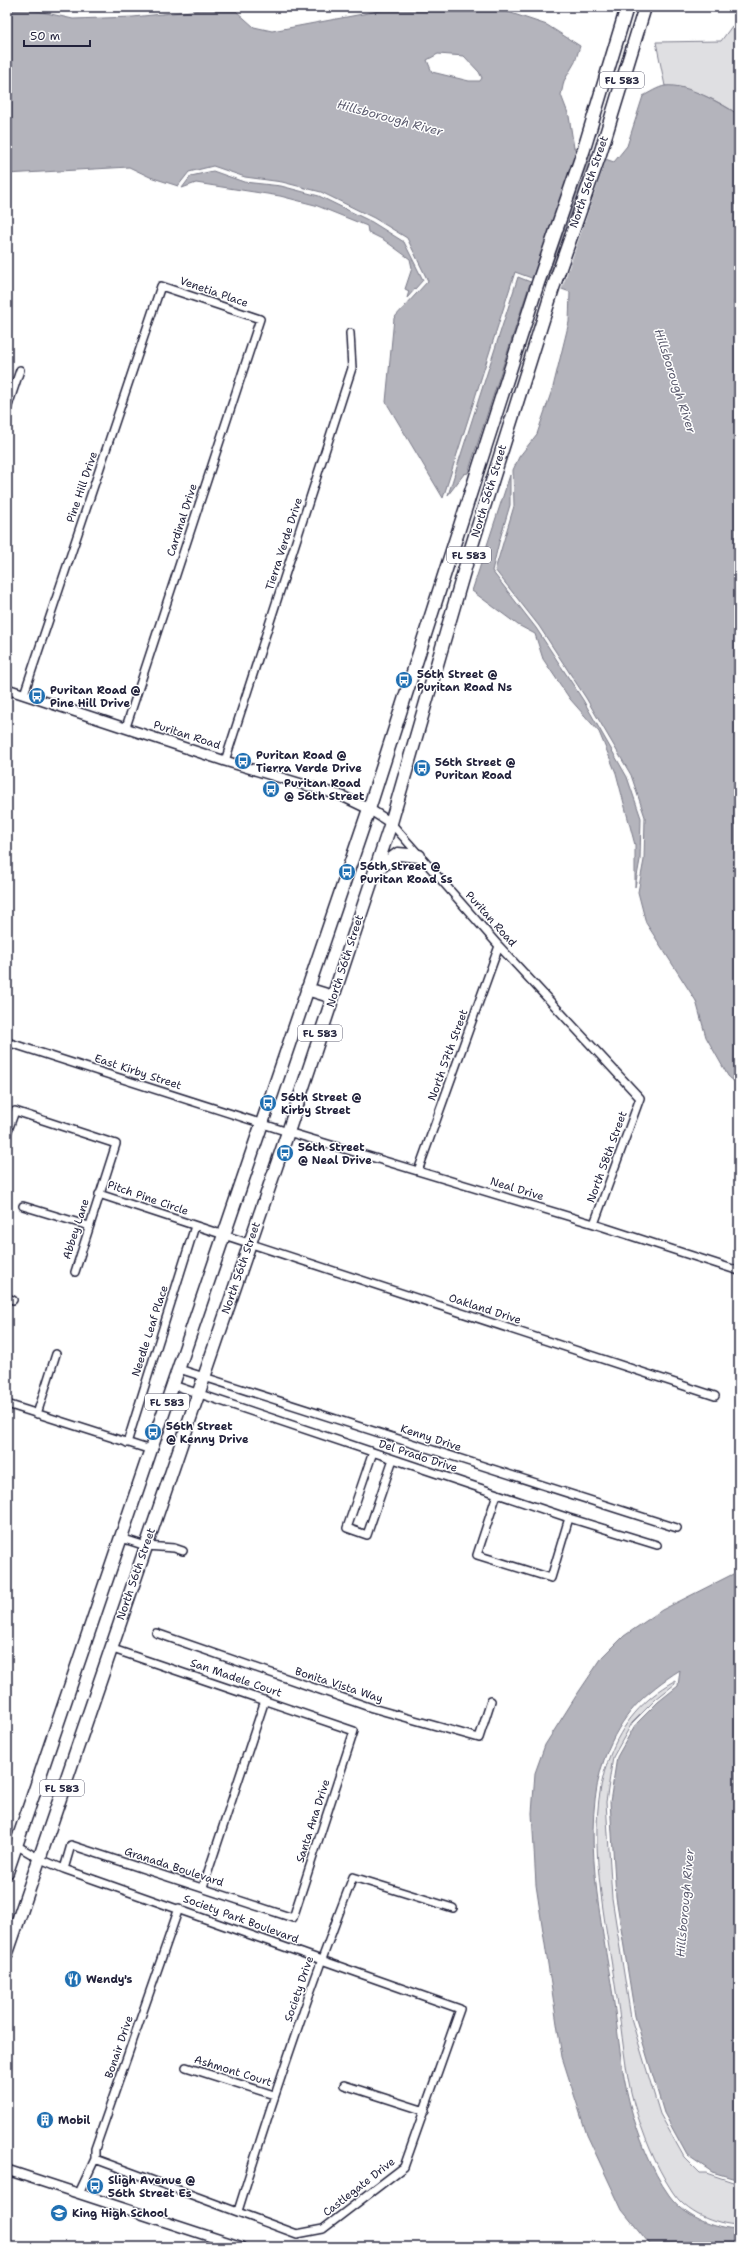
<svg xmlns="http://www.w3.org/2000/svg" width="746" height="2254" viewBox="0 0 746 2254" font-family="'Shantell Sans',sans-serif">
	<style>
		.green { fill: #dfdfe2; stroke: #80808e }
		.water { fill: #b4b4bc; stroke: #7a7a88; fill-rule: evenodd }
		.pier { fill: #fff }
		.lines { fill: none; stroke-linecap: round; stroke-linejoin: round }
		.minor-casing { stroke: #22223b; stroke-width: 10 }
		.tertiary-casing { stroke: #22223b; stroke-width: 12 }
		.primary-casing { stroke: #22223b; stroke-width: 15 }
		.minor { stroke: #fff; stroke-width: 7 }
		.tertiary { stroke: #fff; stroke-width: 9 }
		.primary { stroke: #fff; stroke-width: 12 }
		.labels { text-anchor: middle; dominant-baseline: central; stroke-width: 3; stroke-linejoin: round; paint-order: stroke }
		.shield { fill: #fff; stroke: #646476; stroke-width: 1 }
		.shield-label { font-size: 10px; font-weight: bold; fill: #22223b }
		.street-label { font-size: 11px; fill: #22223b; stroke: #fff }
		.poi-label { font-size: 11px; font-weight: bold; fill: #22223b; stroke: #fff; text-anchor: start }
		.water-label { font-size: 12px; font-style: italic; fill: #5c5c6f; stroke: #fff }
	</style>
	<rect width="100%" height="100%" fill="#fff"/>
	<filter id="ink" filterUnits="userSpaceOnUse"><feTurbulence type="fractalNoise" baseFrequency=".025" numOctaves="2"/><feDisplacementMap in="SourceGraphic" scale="8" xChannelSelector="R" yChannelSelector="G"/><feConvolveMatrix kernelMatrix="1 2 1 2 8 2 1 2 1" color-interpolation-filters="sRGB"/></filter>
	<g filter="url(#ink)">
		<path class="green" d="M732 26 739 32V115C714 98 695 90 665 86L656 42 721 41Z
			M675 1681V1684L656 1699 632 1723 613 1757 606 1802 612 1898 631 2018 660 2114 684 2157 700 2173H706L739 2184V2226C714 2225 686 2213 672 2191 655 2165 643 2134 634 2104 625 2073 622 2031 617 1998 607 1927 582 1827 609 1758 622 1723 643 1699 675 1681Z"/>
		<path class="water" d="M29 9 73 19 133 17 201 10 236 11 254 27 272 31 384 10 449 11 482 9 505 11 547 25 580 46 575 62 564 81 561 95 569 116 574 148 614 162 627 146 643 96C649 93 658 87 665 86 686 83 722 104 739 115V278L734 302 739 339V1086L728 1076 706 1037 696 1001 646 923 638 892 644 860 645 817 631 775 586 698 539 626 495 570 514 506 513 470 519 457 537 434 553 387 569 322 570 292 515 272 443 498 386 402 394 318 428 281 407 238 374 218 321 192 282 182 245 177 213 166 189 172 178 186 150 177 129 167 7 174V10ZM438 54 464 56 479 72 482 78 480 81H469L432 72 427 60Z
			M213 171 244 182 281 186 319 196 372 222 404 242 423 280 407 298 409 291 405 289 412 268 410 259 384 240 368 232 367 226 315 205 280 196 196 183 182 188 191 176Z
			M518 277 533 283H530L468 473 464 474 448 495Z
			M510 475V505L499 542 492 571 536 628 583 700 627 777 641 818 640 860 635 887V845L616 773 599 732 570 699 543 659 535 634 518 625 472 591Z
			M739 1571V2180L712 2172 687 2155 664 2113 635 2016 616 1897 610 1802 617 1757 635 1725 658 1702 678 1686 680 1670C644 1693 621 1715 605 1757 579 1827 602 1923 613 1996 618 2031 621 2071 630 2105 638 2135 651 2170 669 2195 685 2217 712 2229 739 2230V2247H652L622 2210 587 2135 562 2057 536 1885 532 1813 535 1773 545 1745 576 1696 601 1659 624 1636 662 1610Z"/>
		<path class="pier" d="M593 152 607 157 561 291 548 286Z"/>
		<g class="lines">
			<g class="minor-casing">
				<path id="minor" d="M7 409 20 370
					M24 694 161 286 260 319 126 727
					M225 761 352 368 350 333
					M391 823 499 946 640 1098 594 1224
					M7 1042 288 1132 594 1224 739 1271
					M7 1133 15 1111 116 1144 75 1272
					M418 1171 499 946
					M99 1194 715 1396
					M23 1206 89 1226
					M7 1298 13 1300
					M179 1369 677 1528
					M173 1385 569 1518 657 1545
					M7 1404 151 1450
					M37 1414 56 1354
					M127 1443 195 1226
					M373 1452 347 1528 367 1535 393 1459
					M497 1494 477 1555 551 1578 569 1518
					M121 1538 146 1546 174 1548 183 1551
					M156 1633 372 1708 479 1738 491 1701
					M16 1845 38 1858 64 1869 460 2009 404 2167 323 2229 297 2234 95 2159
					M64 1869 71 1845 293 1918 354 1731 110 1648
					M203 1887 265 1700
					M186 2067 274 2095
					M344 2085 425 2111
					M79 2193 95 2159V2149L179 1908
					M238 2211C273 2098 310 1987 353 1877L453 1908"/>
			</g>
			<g class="tertiary-casing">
				<path id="tertiary" d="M7 689 225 761 342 796 369 809 391 823
					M7 2170 242 2247"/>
			</g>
			<g class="primary-casing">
				<path id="primary" d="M375 871 398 854 419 856
					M307 989 333 997
					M7 1872 369 809 538 283 584 149 627 7
					M7 1953 288 1132 391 823 467 561 553 288 600 154 645 7"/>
			</g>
			<use href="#minor" class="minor"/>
			<use href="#tertiary" class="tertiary"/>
			<use href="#primary" class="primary"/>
		</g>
	</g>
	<defs>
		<g id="bus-disc" transform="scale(0.9)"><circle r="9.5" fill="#1f6fb2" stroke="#fff"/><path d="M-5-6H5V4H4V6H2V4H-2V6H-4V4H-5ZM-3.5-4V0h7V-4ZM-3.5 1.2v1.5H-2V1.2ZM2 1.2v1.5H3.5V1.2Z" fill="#fff"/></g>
		<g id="restaurant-disc" transform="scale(0.9)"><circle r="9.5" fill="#1f6fb2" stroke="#fff"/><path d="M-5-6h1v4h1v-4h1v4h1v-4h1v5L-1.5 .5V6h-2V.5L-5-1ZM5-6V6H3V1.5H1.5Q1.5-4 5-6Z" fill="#fff"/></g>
		<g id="building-disc" transform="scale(0.9)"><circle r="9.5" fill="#1f6fb2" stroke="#fff"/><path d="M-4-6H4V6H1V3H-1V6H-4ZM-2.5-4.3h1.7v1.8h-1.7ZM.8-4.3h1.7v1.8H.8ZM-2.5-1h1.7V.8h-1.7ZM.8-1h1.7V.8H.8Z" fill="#fff"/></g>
		<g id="school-disc" transform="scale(0.9)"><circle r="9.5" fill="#1f6fb2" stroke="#fff"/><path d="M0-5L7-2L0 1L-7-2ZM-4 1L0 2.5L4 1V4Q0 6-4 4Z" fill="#fff"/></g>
	</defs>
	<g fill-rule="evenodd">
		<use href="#bus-disc" x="404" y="680"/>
		<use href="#bus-disc" x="37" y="696"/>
		<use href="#bus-disc" x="243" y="761"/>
		<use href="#bus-disc" x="422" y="768"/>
		<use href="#bus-disc" x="271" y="789"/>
		<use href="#bus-disc" x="347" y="872"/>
		<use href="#bus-disc" x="268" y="1103"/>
		<use href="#bus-disc" x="285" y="1153"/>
		<use href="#bus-disc" x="153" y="1432"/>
		<use href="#restaurant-disc" x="73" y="1979"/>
		<use href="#building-disc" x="45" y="2120"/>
		<use href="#bus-disc" x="95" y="2186"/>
		<use href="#school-disc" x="59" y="2213"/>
	</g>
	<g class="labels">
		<g class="shield">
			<rect x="600" y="72" width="44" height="16" rx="3"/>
			<rect x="447" y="547" width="44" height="16" rx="3"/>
			<rect x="298" y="1025" width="44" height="16" rx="3"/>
			<rect x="145" y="1394" width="44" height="16" rx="3"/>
			<rect x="40" y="1780" width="44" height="16" rx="3"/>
		</g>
		<g class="shield-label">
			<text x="622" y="80">FL 583</text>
			<text x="469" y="555">FL 583</text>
			<text x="320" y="1033">FL 583</text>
			<text x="167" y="1402">FL 583</text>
			<text x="62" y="1788">FL 583</text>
		</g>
		<g class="street-label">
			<text transform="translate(589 182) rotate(-71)">North 56th Street</text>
			<text transform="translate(214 292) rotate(19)">Venetia Place</text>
			<text transform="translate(82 487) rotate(-71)">Pine Hill Drive</text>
			<text transform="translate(489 491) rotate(-73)">North 56th Street</text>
			<text transform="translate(182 520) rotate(-72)">Cardinal Drive</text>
			<text transform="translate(284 544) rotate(-72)">Tierra Verde Drive</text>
			<text transform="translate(187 735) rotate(18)">Puritan Road</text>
			<text transform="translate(491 919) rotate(48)">Puritan Road</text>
			<text transform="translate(345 961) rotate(-72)">North 56th Street</text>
			<text transform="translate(448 1055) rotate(-70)">North 57th Street</text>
			<text transform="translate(138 1072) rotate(18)">East Kirby Street</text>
			<text transform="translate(607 1157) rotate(-70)">North 58th Street</text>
			<text transform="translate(517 1189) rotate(17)">Neal Drive</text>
			<text transform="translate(148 1198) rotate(19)">Pitch Pine Circle</text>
			<text transform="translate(76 1229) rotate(-72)">Abbey Lane</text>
			<text transform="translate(241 1268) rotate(-71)">North 56th Street</text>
			<text transform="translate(485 1309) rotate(18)">Oakland Drive</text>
			<text transform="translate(150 1331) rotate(-72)">Needle Leaf Place</text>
			<text transform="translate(431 1438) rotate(18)">Kenny Drive</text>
			<text transform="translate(418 1456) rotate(18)">Del Prado Drive</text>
			<text transform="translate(136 1574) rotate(-71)">North 56th Street</text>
			<text transform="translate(236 1678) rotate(19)">San Madele Court</text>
			<text transform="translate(339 1685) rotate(18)">Bonita Vista Way</text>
			<text transform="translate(313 1821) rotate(-72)">Santa Ana Drive</text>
			<text transform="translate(174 1867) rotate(18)">Granada Boulevard</text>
			<text transform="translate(241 1919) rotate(20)">Society Park Boulevard</text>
			<text transform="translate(299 1989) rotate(-71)">Society Drive</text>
			<text transform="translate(119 2047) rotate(-71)">Bonair Drive</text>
			<text transform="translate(233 2071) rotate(17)">Ashmont Court</text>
			<text transform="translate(359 2187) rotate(-38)">Castlegate Drive</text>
		</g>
		<g class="poi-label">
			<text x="417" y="674">56th Street @<tspan x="417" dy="13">Puritan Road Ns</tspan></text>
			<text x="50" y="690">Puritan Road @<tspan x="50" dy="13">Pine Hill Drive</tspan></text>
			<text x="256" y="755">Puritan Road @<tspan x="256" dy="13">Tierra Verde Drive</tspan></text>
			<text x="435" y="762">56th Street @<tspan x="435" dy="13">Puritan Road</tspan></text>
			<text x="284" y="783">Puritan Road<tspan x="284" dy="13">@ 56th Street</tspan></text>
			<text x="360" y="866">56th Street @<tspan x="360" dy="13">Puritan Road Ss</tspan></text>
			<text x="281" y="1097">56th Street @<tspan x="281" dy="13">Kirby Street</tspan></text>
			<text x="298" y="1147">56th Street<tspan x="298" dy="13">@ Neal Drive</tspan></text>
			<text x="166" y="1426">56th Street<tspan x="166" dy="13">@ Kenny Drive</tspan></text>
			<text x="86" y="1979">Wendy's</text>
			<text x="58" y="2120">Mobil</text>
			<text x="108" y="2180">Sligh Avenue @<tspan x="108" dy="13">56th Street Es</tspan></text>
			<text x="72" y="2213">King High School</text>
		</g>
		<g class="water-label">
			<text transform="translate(390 118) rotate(15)">Hillsborough River</text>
			<text transform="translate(675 381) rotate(72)">Hillsborough River</text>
			<text transform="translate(685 1903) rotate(-85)">Hillsborough River</text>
		</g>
	</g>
	<rect width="746" height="2254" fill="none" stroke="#fff" stroke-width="24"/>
	<rect x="12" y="12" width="722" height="2230" fill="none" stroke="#22223b" stroke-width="1.5" filter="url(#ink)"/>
	<path d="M24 40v6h66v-6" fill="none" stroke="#22223b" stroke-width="2"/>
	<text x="30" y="40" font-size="12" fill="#22223b" stroke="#ffffff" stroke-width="3" paint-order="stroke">50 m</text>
</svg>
